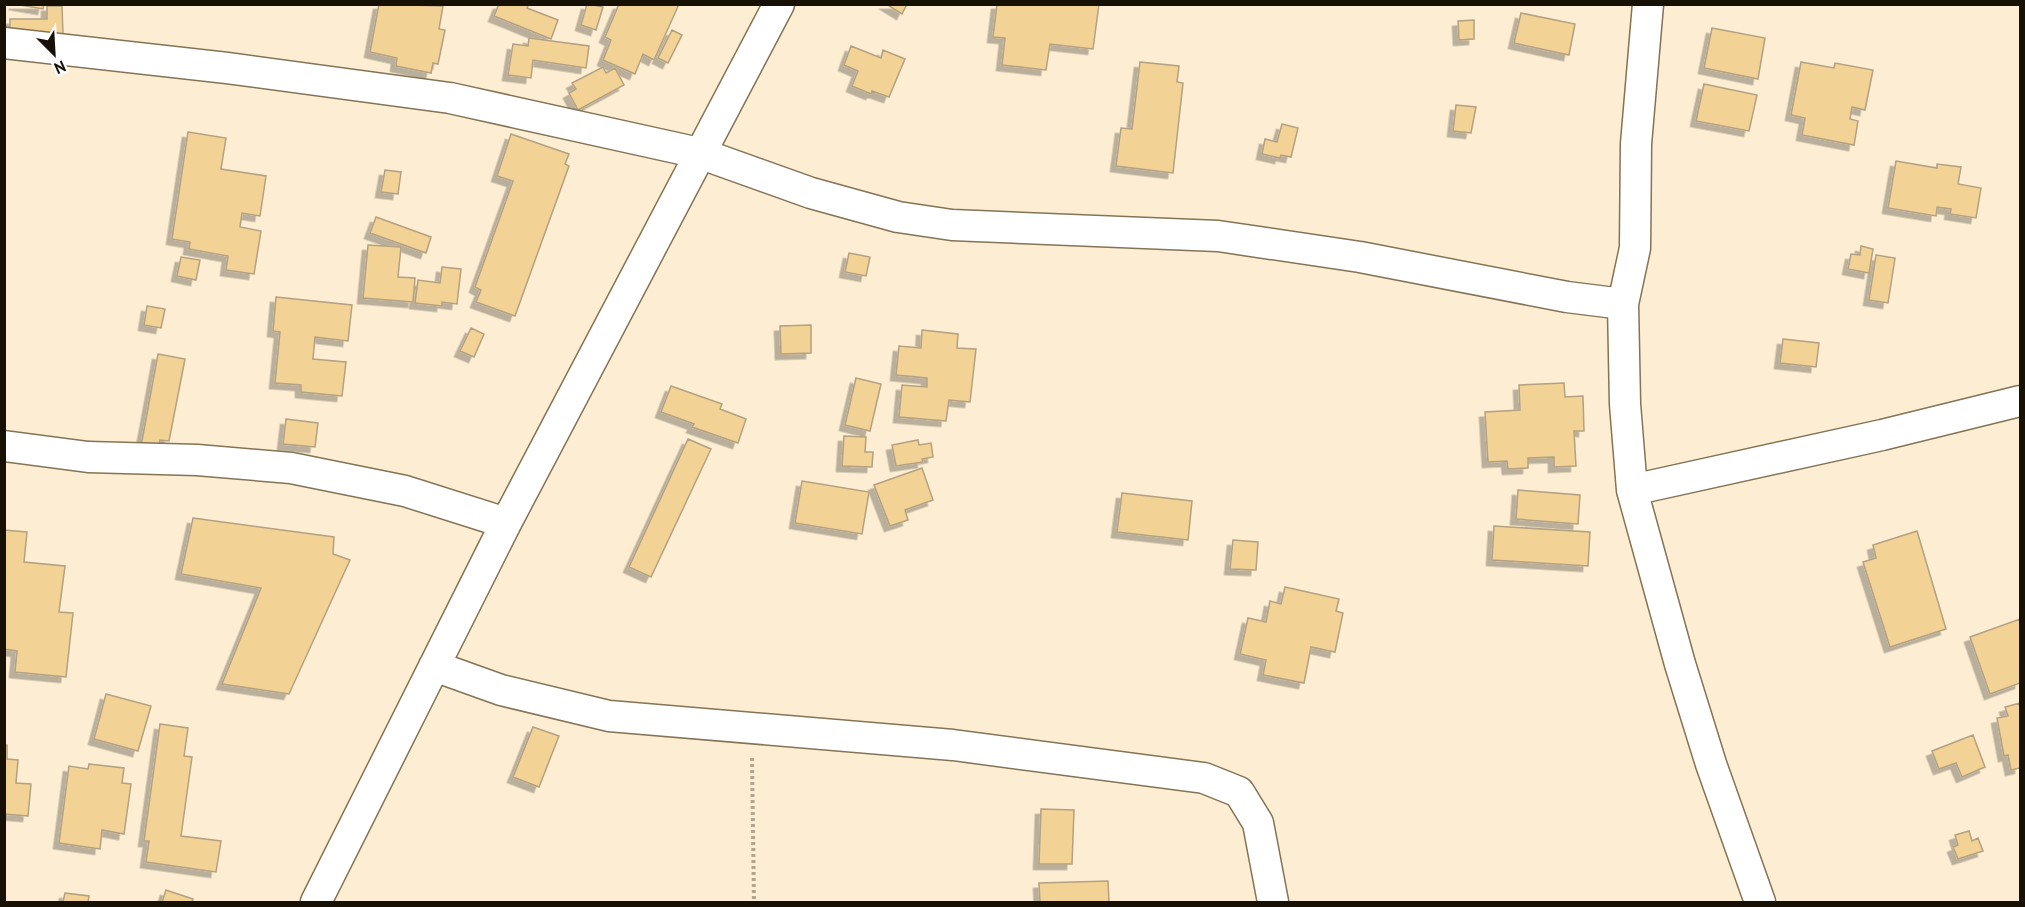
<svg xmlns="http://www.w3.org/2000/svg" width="2025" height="907" viewBox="0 0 2025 907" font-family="'PT Sans',sans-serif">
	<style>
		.building { fill: #f3d296; stroke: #b3a182; stroke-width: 1.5; filter: url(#shadow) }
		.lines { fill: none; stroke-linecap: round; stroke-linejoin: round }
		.street-casing { stroke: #847355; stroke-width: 33 }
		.path { stroke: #b2a58f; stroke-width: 4; stroke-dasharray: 3 3; stroke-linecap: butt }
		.street { stroke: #fff; stroke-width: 30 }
	</style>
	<defs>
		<filter id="shadow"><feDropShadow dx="-5.5" dy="5.5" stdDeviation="0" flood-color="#0004"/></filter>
	</defs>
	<rect width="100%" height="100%" fill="#fdeed3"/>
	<path class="building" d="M14 4H44L43 9Z
		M379 4 443 6 439 29 445 30 438 64 433 63 431 73 396 66 397 58 370 52Z
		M499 4H529L527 8 558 20 551 39 494 16Z
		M587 4 603 7 596 30 581 25Z
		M619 4H679L654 60 643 54 635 74 603 60 611 40 605 37Z
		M886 4H907L902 14Z
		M997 4H1099L1093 49 1050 44 1046 70 1002 65 1005 38 993 37Z
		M47 6H62L63 34H10V19H47Z
		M1521 13 1575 24 1569 55 1514 43Z
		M1474 20V39L1459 40 1458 21Z
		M1712 28 1765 38 1758 79 1704 68Z
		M672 30 682 35 668 63 658 58Z
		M529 38 589 46 586 68 533 60 531 78 508 75 513 44 528 46Z
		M851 46 881 58 883 50 905 59 889 97 872 91 871 94 852 86 858 71 844 65Z
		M1140 62 1179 66 1177 82 1183 83 1173 173 1116 166 1121 128 1132 129Z
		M1801 62 1834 68 1835 63 1873 70 1865 110 1852 107 1850 119 1858 121 1854 145 1802 135 1805 118 1791 115Z
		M603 67 606 73 615 68 624 85 578 110 569 93 576 89 572 83Z
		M1704 84 1757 95 1749 131 1696 121Z
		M1456 105 1476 107 1471 133 1453 131Z
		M1282 124 1298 128 1291 157 1281 155 1280 158 1262 154 1265 139 1277 142Z
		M188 132 226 138 221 169 266 176 260 216 242 213 240 227 261 231 254 274 226 270 228 256 189 249 190 242 172 239Z
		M511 134 569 154 565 164 569 166 515 316 476 302 481 290 475 287 513 181 497 176Z
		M1896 161 1937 168V164L1961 167 1958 184 1981 188 1976 218 1950 214 1951 209 1937 207 1936 216 1888 208Z
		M385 170 401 172 398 194 381 192Z
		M376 217 431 237 426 253 370 233Z
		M368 245 401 247 398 277 415 278 413 302 363 298Z
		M1861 246 1873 249 1869 273 1848 269 1851 254 1860 255Z
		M849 253 870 257 866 276 845 272Z
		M1876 255 1895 258 1888 303 1869 300Z
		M181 257 200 260 196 280 177 276Z
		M442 267 461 269 457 304 442 302V306L415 303 418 280 440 283Z
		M276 297 352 305 348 341 315 337 313 359 346 362 342 396 301 392V385L275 383 280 332 273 331Z
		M147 306 165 309 161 328 144 325Z
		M811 325V353L781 354 780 326Z
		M471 328 484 334 474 357 460 351Z
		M922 330 958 334 957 348 976 349 970 402 949 400 946 421 899 417 902 385 927 387V378L896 375 899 346 921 348Z
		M1783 339 1819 343 1816 367 1780 363Z
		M158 354 185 359 169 441 160 440 158 449 141 446Z
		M856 378 881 384 870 431 845 425Z
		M1564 383 1565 397 1583 396 1584 431H1574L1576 466 1554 467V457L1528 458V468L1508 469 1507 461 1488 462 1485 412 1520 410 1519 385Z
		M671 386 722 404 720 409 746 419 738 443 692 427 694 424 661 412Z
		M286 419 318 423 315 447 283 444Z
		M844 436 866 437 865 452H873L872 467 842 466Z
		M688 439 711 449 651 577 629 567Z
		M918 440 919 445 931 443 933 457 922 459 923 462 896 466 892 445Z
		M922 468 933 500 905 510 908 520 890 526 874 485Z
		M802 481 869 492 862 534 795 523Z
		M1518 490 1580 495 1578 524 1516 519Z
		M1122 493 1192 501 1188 540 1117 532Z
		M193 518 334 537 333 554 350 560 289 694 222 684 261 588 181 574Z
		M1494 526 1590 532 1588 566 1492 560Z
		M4 530 27 532 24 562 65 566 59 612 73 613 66 677 15 672 17 651 4 649Z
		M1917 531 1946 629 1890 647 1863 562 1876 558 1873 545Z
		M1233 540 1258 542 1256 570 1230 569Z
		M1285 587 1339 599 1336 611 1343 613 1335 652 1311 647 1304 683 1263 675 1266 660 1240 654 1248 618 1266 622 1270 601 1281 604Z
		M2020 619V683L1990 694 1970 637Z
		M106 694 151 706 138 751 94 739Z
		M2020 703V768L2011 770 2008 755 2004 756 1997 718 2008 716 2005 707Z
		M160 724 188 728 184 756 192 757 181 836 221 841 216 872 146 862 149 841H144Z
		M533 727 559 736 539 787 513 777Z
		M1973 735 1985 767 1962 777 1956 763 1939 769 1932 751Z
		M4 745H7V759L18 760 16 783 31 784 28 816 4 814Z
		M89 764 124 768 122 783 131 784 124 834 102 830 100 849 59 843 69 766 88 769Z
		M1041 809 1074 810 1072 864H1039Z
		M1969 831 1972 841 1978 838 1983 851 1958 859 1953 847 1958 845 1955 835Z
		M1108 881 1109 902H1040L1039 883Z
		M166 890 193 899 192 902H162Z
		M65 893 89 896 88 902H63Z"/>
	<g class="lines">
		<g class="street-casing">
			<path id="street" d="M1648 4 1636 144 1635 248 1623 304 1625 404 1632 490 1680 664 1711 764 1760 902
				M4 43 227 68 450 98 699 153 811 193 898 217 952 225 1218 236 1360 257 1567 297 1623 304
				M4 446 88 457 197 460 291 468 405 491 506 523
				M1632 490 1882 435 2020 401
				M434 666 501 690 609 716 953 745 1204 778 1239 792 1258 823 1273 902
				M316 902 506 523 779 4"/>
		</g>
		<path class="path" d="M752 758 754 902"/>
		<use href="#street" class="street"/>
	</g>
	<rect width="2025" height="907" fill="none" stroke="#171005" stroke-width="12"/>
	<g transform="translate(54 54) rotate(156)" stroke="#ffffff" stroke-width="4.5" paint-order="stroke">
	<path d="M0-4.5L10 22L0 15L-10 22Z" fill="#171005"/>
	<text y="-9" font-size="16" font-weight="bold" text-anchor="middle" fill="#171005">N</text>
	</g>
</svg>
